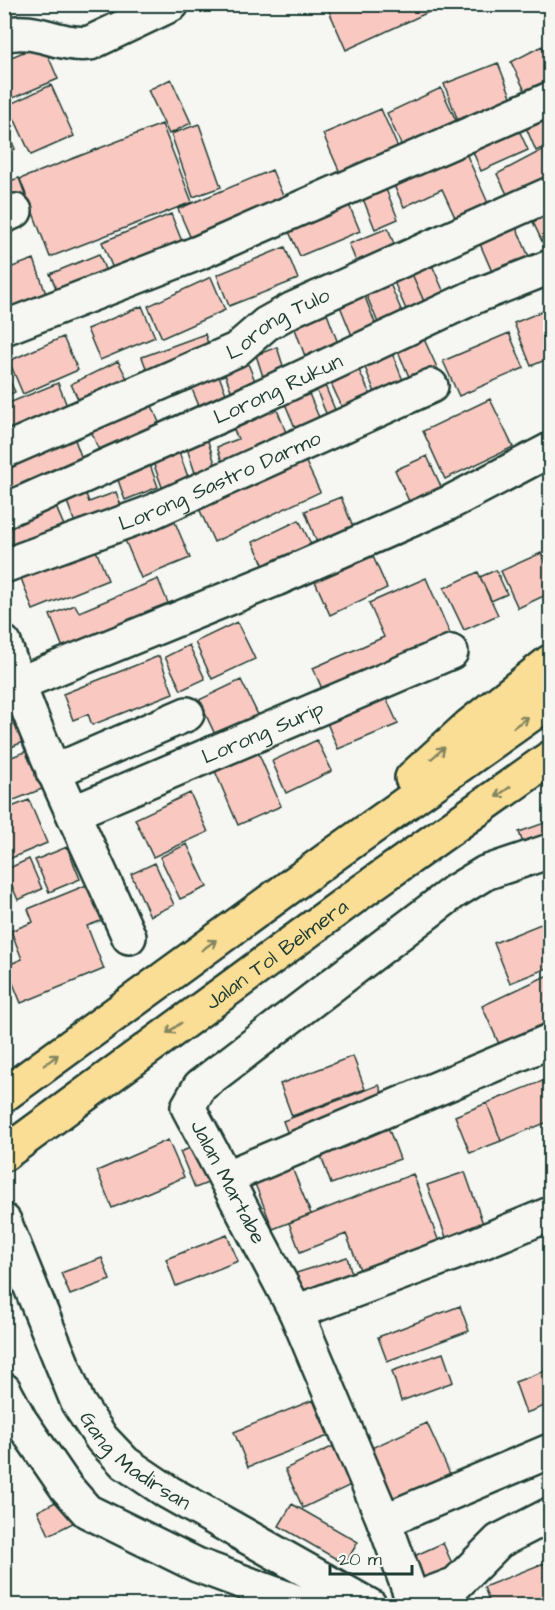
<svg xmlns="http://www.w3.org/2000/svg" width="555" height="1610" viewBox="0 0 555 1610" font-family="'Architects Daughter',sans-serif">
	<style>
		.building { fill: #f9c9c1; stroke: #1f3d34; stroke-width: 1.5 }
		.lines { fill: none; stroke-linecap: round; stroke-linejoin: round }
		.minor-casing { stroke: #1f3d34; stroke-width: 38 }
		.highway-casing { stroke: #1f3d34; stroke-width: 38 }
		.minor { stroke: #f6f6f2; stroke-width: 33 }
		.highway { stroke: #fbde96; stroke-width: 33 }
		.oneway { stroke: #828560 }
		.labels { text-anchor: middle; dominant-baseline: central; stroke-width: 4.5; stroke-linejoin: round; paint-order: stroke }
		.street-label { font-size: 21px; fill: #1f3d34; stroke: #f6f6f2 }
	</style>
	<rect width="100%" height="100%" fill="#f6f6f2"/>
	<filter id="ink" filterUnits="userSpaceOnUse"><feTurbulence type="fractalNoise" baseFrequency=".0167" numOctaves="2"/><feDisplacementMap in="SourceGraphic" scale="12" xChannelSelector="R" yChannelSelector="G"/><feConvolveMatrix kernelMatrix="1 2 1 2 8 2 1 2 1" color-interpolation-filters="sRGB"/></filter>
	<g filter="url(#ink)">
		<path class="building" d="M326 4H446L346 50Z
			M43 44 58 79 8 100 4 93V60Z
			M542 46 550 64V94L531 103 511 62Z
			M498 63 514 104 460 126 444 84Z
			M171 79 191 123 169 134 148 90Z
			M51 85 74 136 31 155 8 105Z
			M441 88 458 125 404 151 387 113Z
			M550 106V144L536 151 522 118Z
			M381 109 399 150 341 175 323 134Z
			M514 119 528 150 481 171 468 140Z
			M4 122 15 149 4 154Z
			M162 124 192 202 50 257 20 179Z
			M199 124 221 187 193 197 171 134Z
			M461 142 492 212 459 226 442 189 404 207 389 175Z
			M550 146V181L511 202 497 174Z
			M272 170 289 210 196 250 178 209Z
			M19 178 26 197 4 205V183Z
			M383 182 398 219 375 229 360 191Z
			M347 200 360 231 300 256 286 225Z
			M171 214 187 254 118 281 102 242Z
			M550 214V253L548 254 533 222Z
			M511 215 533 266 496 281 474 230Z
			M388 228 398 255 360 271 349 244Z
			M285 247 298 279 229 306 217 275Z
			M99 254 110 282 62 302 50 274Z
			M429 258 446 297 426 306 409 267Z
			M34 259 48 300 4 315V270Z
			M409 267 426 306 408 314 391 275Z
			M385 272 405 319 381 330 361 282Z
			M211 277 225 310 162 338 148 306Z
			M360 284 377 328 353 338 335 294Z
			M323 303 339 346 306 359 290 315Z
			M142 306 155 337 100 360 87 329Z
			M550 308V358L531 366 514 323Z
			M509 333 524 368 459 396 443 361Z
			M205 334 212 356 150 379 142 357Z
			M63 337 78 370 23 394 9 361Z
			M423 337 441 376 414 388 397 349Z
			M277 347 287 378 266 386 256 355Z
			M390 348 408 393 380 405 362 360Z
			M246 359 258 388 234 398 223 369Z
			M118 361 133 390 85 414 71 384Z
			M358 368 375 405 347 418 330 381Z
			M4 369 15 392 4 397Z
			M217 371 229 401 202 413 189 382Z
			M58 383 73 421 4 449V405Z
			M324 383 340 422 331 425 315 387Z
			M307 389 323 427 299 437 283 399Z
			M148 396 165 437 104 463 87 421Z
			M490 399 513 447 445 479 423 431Z
			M274 402 291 445 225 470 217 447 238 439 229 419Z
			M206 435 218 473 197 479 185 442Z
			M74 437 86 470 4 501V463Z
			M176 444 191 485 165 495 150 454Z
			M303 456 320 492 214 542 198 506Z
			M427 456 444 493 412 508 395 470Z
			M150 465 158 487 125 500 117 477Z
			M82 484 89 502 116 492 124 514 78 531 63 491Z
			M50 493 68 535 4 551V512Z
			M341 497 357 537 320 551 305 511Z
			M174 520 190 558 141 578 125 540Z
			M299 520 315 552 268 575 253 542Z
			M93 543 108 580 33 610 19 573Z
			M371 552 387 588 330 615 314 579Z
			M541 553 550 573V593L518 608 501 571Z
			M496 570 507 594 491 601 480 577Z
			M478 572 498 615 464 630 444 588Z
			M426 578 454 643 326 698 313 668 384 637 369 603Z
			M158 579 168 603 145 612 148 621 90 646 87 638 63 648 50 615 75 605 79 612Z
			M237 622 255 659 212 679 195 642Z
			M189 645 205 679 181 690 165 657Z
			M159 656 173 693 92 725 88 714 73 720 63 694Z
			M241 680 262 723 219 743 199 700Z
			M383 691 398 724 338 749 324 716Z
			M17 706 30 739 4 750V711Z
			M317 740 332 771 286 793 272 761Z
			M255 745 281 806 238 825 212 764Z
			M32 749 47 787 4 804V760Z
			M190 793 208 832 153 857 135 819Z
			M29 800 47 843 4 861V810Z
			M550 821V843L526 852 519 832Z
			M187 844 207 887 180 899 160 857Z
			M67 847 80 879 49 892 35 860Z
			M29 859 42 889 18 900 5 870Z
			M155 863 174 905 150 916 131 874Z
			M89 884 103 920 87 926 104 969 21 1003 6 966 22 959 11 931 33 922 28 909Z
			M548 921 550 967 510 983 494 943Z
			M548 975 550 981V1033L504 1055 482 1006Z
			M353 1056 365 1089 292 1116 280 1084Z
			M550 1078V1121L501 1141 487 1103Z
			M379 1085 389 1108 292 1145 283 1121Z
			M487 1103 501 1141 470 1153 455 1116Z
			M388 1127 400 1159 331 1184 320 1153Z
			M168 1140 184 1177 112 1208 97 1171Z
			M203 1143 218 1179 195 1188 180 1152Z
			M292 1168 311 1214 273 1229 255 1184Z
			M465 1172 488 1238 451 1251 427 1185Z
			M413 1174 444 1255 366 1285 346 1234 300 1252 289 1223Z
			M227 1235 238 1261 176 1286 166 1259Z
			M347 1257 355 1284 298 1302 290 1275Z
			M102 1258 110 1280 70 1295 61 1273Z
			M460 1306 469 1331 387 1361 378 1337Z
			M443 1353 453 1382 401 1401 392 1371Z
			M550 1369V1404L526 1413 515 1382Z
			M313 1400 328 1436 248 1467 234 1432Z
			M427 1423 450 1474 392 1499 369 1449Z
			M338 1444 355 1483 303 1508 285 1469Z
			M65 1497 77 1521 49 1535 38 1511Z
			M292 1504 358 1542 345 1564 279 1526Z
			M443 1543 458 1577 427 1591 412 1557Z
			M544 1563 550 1578V1597L531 1606H491L484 1587Z
			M550 1600V1606H537Z"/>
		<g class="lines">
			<g class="minor-casing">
				<g id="minor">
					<path d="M4 35C35 26 60 47 90 43L172 4"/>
					<path d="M4 216 15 211"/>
					<path d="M4 328 198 253 550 99"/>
					<path id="s1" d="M4 451 236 350 266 324 293 309 550 194"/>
					<path id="s2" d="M4 511 237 408 476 296 550 267"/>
					<path id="s3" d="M4 566 147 514 431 386"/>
					<path d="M4 643C37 744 86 839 129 937"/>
					<path d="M18 684 276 579 449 503 550 450"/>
					<path d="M53 772 187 714"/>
					<path id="s4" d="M75 812 451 652"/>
					<path d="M227 1177 550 1041"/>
					<path id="s5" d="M4 1221 78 1403 102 1439 125 1463 168 1492 370 1606"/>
					<path d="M296 1312 463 1250 550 1214"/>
					<path d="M4 1390 20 1420 66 1487 87 1511 197 1565 308 1606"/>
					<path d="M384 1521 550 1451"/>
					<path d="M413 1600 456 1584 499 1541 550 1515"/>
					<path d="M415 1606 384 1521 296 1312 188 1107 200 1086 454 892 485 873 550 851"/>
				</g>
			</g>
			<g class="highway-casing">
				<g id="highway">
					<path d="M412 778 469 726 550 662"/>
					<path d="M4 1095 336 853 550 701"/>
					<path id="s6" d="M4 1154 361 892 550 758"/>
				</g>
			</g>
			<use href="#minor" class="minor"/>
			<use href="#highway" class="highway"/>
		</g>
		<defs><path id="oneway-shaft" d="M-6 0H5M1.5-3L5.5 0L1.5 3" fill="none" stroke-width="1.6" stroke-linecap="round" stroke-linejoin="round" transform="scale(1.5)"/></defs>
		<g class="oneway">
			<use href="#oneway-shaft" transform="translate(521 722) rotate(-35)"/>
			<use href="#oneway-shaft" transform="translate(438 753) rotate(-41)"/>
			<use href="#oneway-shaft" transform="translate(503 792) rotate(145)"/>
			<use href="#oneway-shaft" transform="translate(209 945) rotate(-36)"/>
			<use href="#oneway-shaft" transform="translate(174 1028) rotate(144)"/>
			<use href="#oneway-shaft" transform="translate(51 1060) rotate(-37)"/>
		</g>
	</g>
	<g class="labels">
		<g class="street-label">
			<text stroke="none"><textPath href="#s1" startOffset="303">Lorong Tulo</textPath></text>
			<text stroke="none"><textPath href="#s2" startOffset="300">Lorong Rukun</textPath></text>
			<text stroke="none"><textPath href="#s3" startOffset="232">Lorong Sastro Darmo</textPath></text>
			<text stroke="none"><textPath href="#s4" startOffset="204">Lorong Surip</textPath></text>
			<text stroke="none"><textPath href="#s6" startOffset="338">Jalan Tol Belmera</textPath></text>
			<text transform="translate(228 1182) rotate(62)">Jalan Martabe</text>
			<text stroke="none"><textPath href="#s5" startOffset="279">Gang Madirsan</textPath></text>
		</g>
	</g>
	<rect width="555" height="1610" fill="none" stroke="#f6f6f2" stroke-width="24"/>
	<rect x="12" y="12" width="531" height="1586" fill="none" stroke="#1f3d34" stroke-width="2" filter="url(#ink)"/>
	<path d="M330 1565v9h82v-9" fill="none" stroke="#1f3d34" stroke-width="3"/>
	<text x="339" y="1565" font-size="18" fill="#1f3d34" stroke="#f6f6f2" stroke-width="4.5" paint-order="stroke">20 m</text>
</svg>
